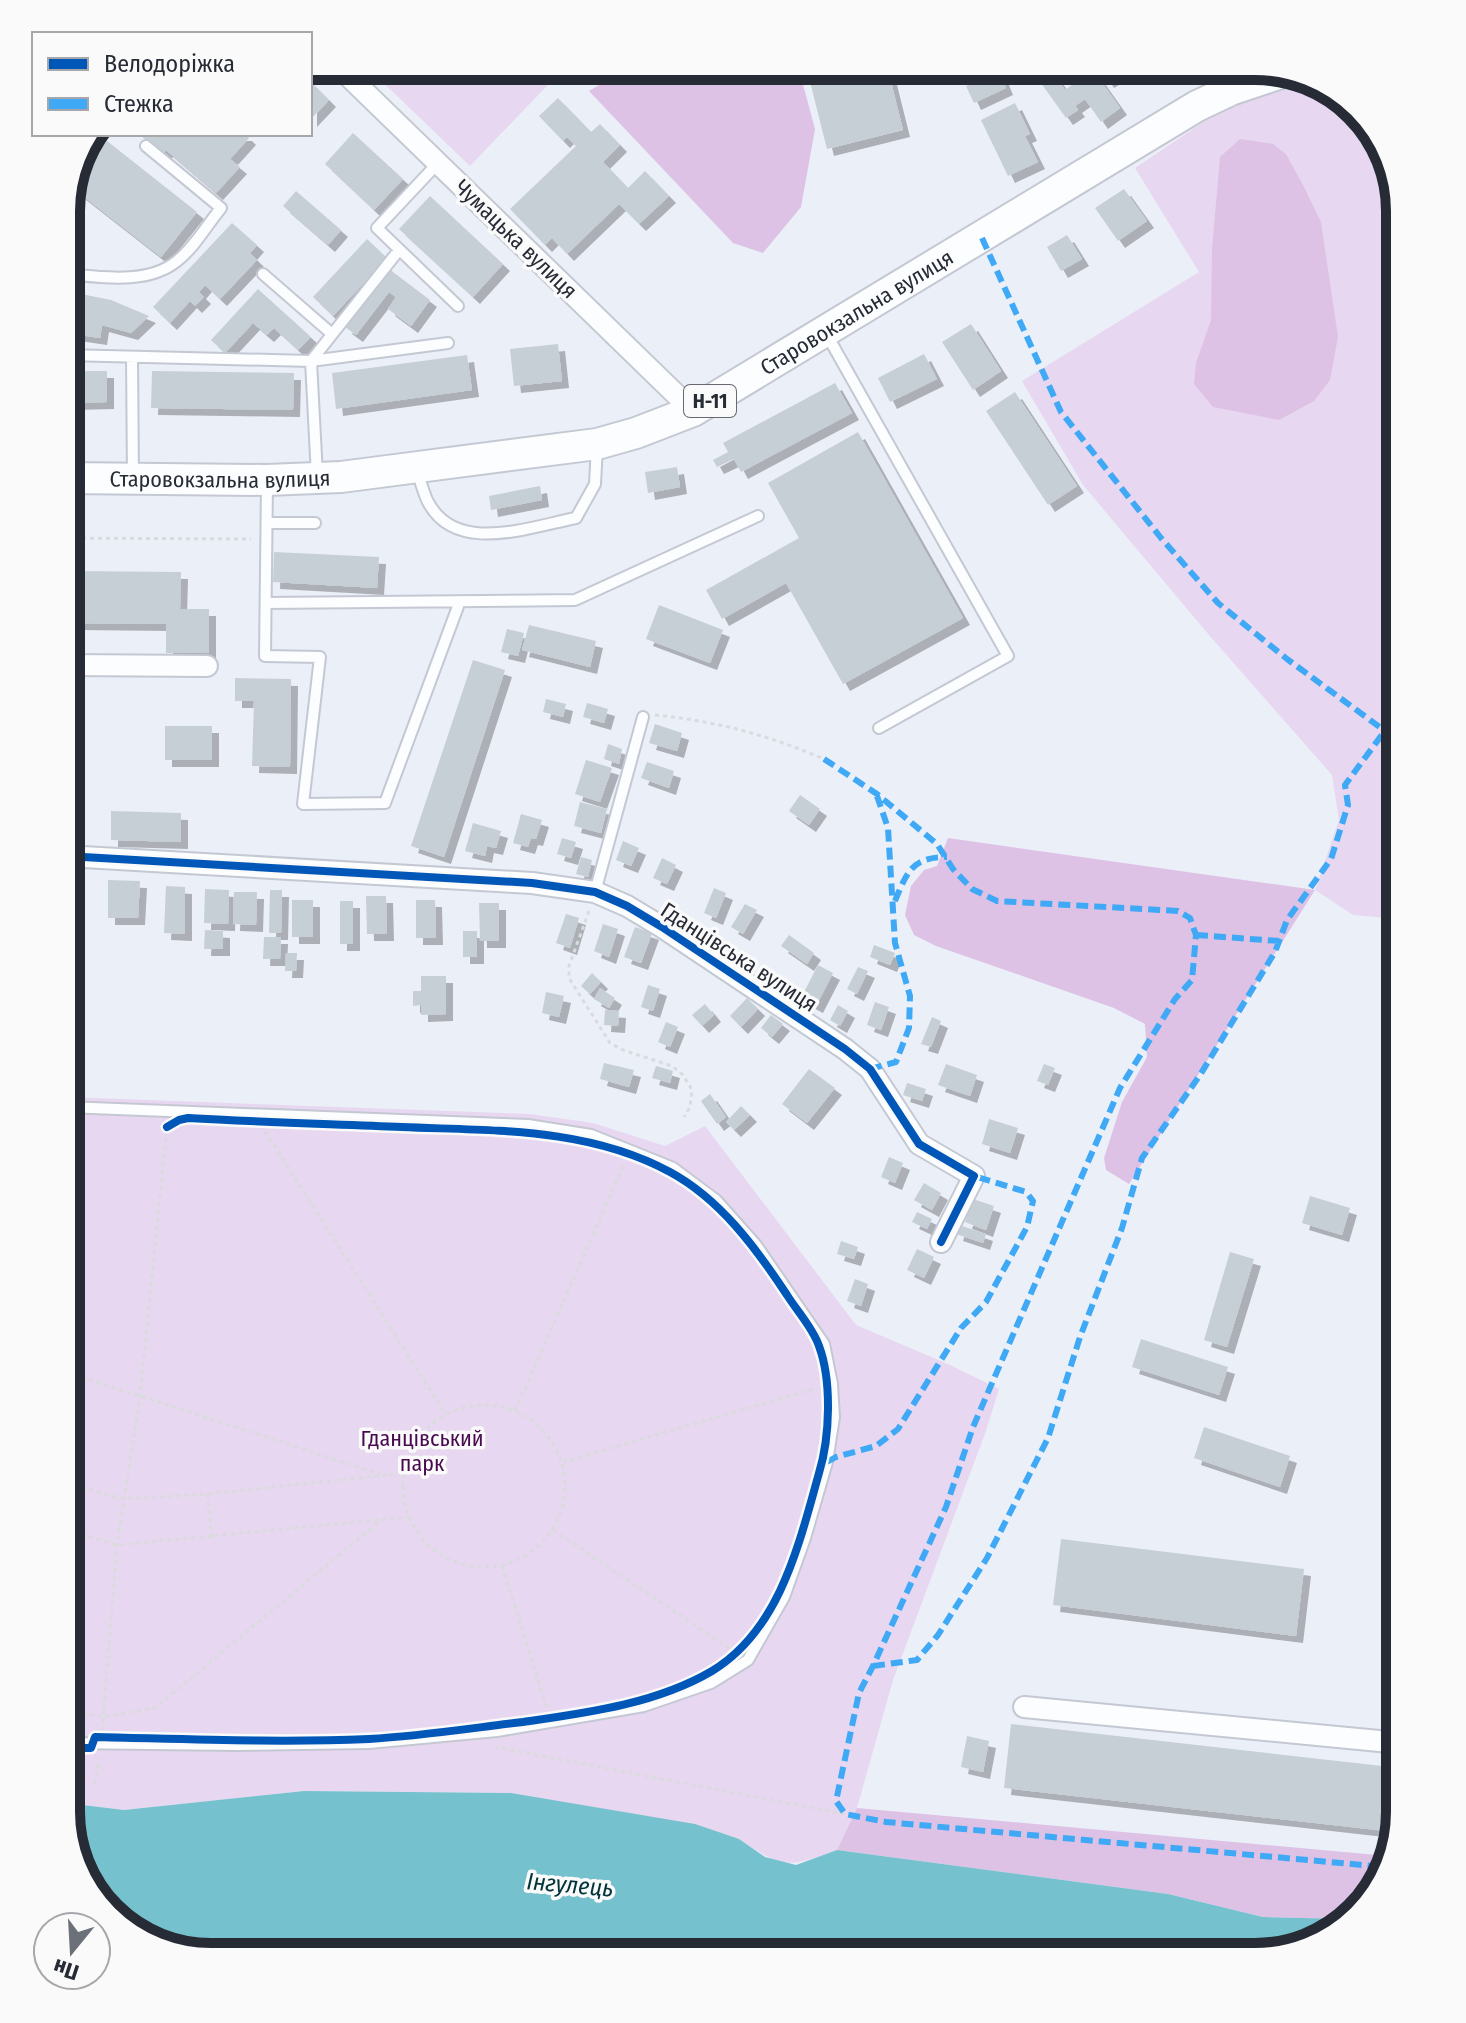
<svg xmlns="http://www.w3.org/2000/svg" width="1466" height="2023" viewBox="0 0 1466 2023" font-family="'Fira Sans Condensed',sans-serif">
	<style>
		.green { fill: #e8d7f0 }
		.forest { fill: #ddc2e6 }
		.water { fill: #75c1cd }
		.building { fill: #c7cfd6; filter: url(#shadow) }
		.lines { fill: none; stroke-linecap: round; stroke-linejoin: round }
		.lane-casing { stroke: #c4c8d2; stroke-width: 14 }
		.street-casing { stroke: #c4c8d2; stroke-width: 24 }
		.primary-casing { stroke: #c4c8d2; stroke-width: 34 }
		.path { stroke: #dadbde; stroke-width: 3; stroke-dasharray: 4 4; stroke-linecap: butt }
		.lane { stroke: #fcfdfe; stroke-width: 10 }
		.street { stroke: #fcfdfe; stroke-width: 20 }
		.primary { stroke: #fcfdfe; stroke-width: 30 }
		.quiet { stroke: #3fa9f5; stroke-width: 6; stroke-dasharray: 12 6; stroke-linecap: butt }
		.cycleway-casing { stroke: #fafafa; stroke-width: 13 }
		.cycleway { stroke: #0057b8; stroke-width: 8 }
		.labels { text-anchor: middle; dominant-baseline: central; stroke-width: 7; stroke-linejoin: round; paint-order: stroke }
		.shield { fill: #fafafa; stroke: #666970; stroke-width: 2 }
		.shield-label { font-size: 20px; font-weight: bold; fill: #262b35 }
		.street-label { font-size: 22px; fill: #262b35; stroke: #fafafa }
		.park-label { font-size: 22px; fill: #490950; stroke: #fafafa }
		.water-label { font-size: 24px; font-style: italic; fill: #00343a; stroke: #fafafa }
		.rim { fill: none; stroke: #262b35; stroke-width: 10 }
	</style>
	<defs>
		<filter id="shadow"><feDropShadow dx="7" dy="7" stdDeviation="0" flood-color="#0004"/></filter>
	</defs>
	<rect width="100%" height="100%" fill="#ebeff8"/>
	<path class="green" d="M366 66H566L470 166Z
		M1321 83 1328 86 1380 138 1400 211V919L1353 915 1315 890 1339 820 1332 775 1209 635 1083 485 1022 381 1199 272 1135 168 1208 119 1262 94Z
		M66 1097 530 1114 593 1123 665 1146 705 1126 856 1325 948 1364 999 1389 986 1431 893 1680 857 1808 837 1850C788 1868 783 1869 739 1839L511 1793 304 1791 124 1810 66 1803Z"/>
	<path class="forest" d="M632 66H798L815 129 801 207 763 253 733 243 589 91Z
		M1240 139 1273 144 1286 154 1304 187 1321 222 1338 337 1330 380 1314 401 1279 420 1213 407 1194 384 1196 363 1211 320 1212 249 1220 157Z
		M948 838 1315 890 1129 1184 1106 1170 1104 1158 1122 1102 1147 1057 1145 1024 1114 1008 936 946 914 935 905 915 911 886 924 870 937 866Z
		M857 1808 1388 1856 1381 1884 1346 1919 1263 1917 1168 1894 837 1850Z"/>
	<path class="water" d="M304 1791 511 1793 695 1824 739 1839 765 1857 796 1865 837 1850 1168 1894 1263 1917 1346 1919 1328 1937 1256 1957H202L138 1937 86 1885 66 1812V1803L124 1810Z"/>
	<path class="building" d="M806 66H887L903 130 827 149Z
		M1098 66H1123L1125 70 1107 81Z
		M992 70 993 74 999 71 1006 88 974 103 966 86 978 81 977 77Z
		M1051 70 1065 90 1093 70 1120 108 1101 122 1085 99 1075 106 1078 110 1066 118 1038 79Z
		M310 81 329 100 310 120Z
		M558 98 591 132 600 124 620 145 603 162 628 188 645 171 669 196 639 224 619 204 567 254 552 238 545 245 510 209 576 146 567 137 563 141 539 116Z
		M1015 103 1030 134 1025 136 1038 162 1008 176 981 120Z
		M353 133 403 179 374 210 325 164Z
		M139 134H245L249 138 230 159 240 167 216 193 166 150 162 155Z
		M102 137 197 212 161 257 70 186 74 172Z
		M1124 189 1147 221 1118 241 1095 208Z
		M296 191 341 230 328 245 283 206Z
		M430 196 503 264 473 297 399 229Z
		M232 223 257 245 250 253 257 260 220 299 205 285 199 292 204 297 195 306 190 301 170 323 153 307Z
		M1067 235 1082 259 1061 271 1047 247Z
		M367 239 387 258 333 316 313 297Z
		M389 269 430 300 411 326 388 309 396 297 389 292 356 335 345 327Z
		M258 289 311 337 298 350 274 328 267 335 253 323 225 353 211 340Z
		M66 291 111 300 149 316 131 333 102 325 100 338 66 333Z
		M971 324 1001 371 973 390 942 342Z
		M558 344 562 381 514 386 510 349Z
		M924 354 937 379 890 402 878 378Z
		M467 355 472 390 336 409 332 373Z
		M66 371H107V402L66 403Z
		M152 371 294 373 293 410 151 408Z
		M835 383 852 413 741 472 734 459 717 467 713 460 728 452 723 443Z
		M1015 392 1077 486 1048 505 986 411Z
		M858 432 963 618 843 684 786 583 722 619 706 590 799 538 768 483Z
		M677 467 680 487 648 493 645 472Z
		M540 486 542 500 491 510 489 496Z
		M274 552 379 557 377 588 273 582Z
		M66 571 181 572 180 609H209V653H166V624L66 623Z
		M659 605 723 630 710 663 646 639Z
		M529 625 596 641 590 667 522 650Z
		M507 629 524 633 518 656 501 652Z
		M473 660 505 670 444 857 411 846Z
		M235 678 291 679 290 767 252 766 254 701H235Z
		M546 699 566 704 563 717 543 712Z
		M587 703 608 709 604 723 583 717Z
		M655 724 682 733 677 751 649 743Z
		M165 726H212V760H165Z
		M608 744 622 749 619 764 604 759Z
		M586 760 612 768 600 802 575 794Z
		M647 762 674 771 669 788 641 778Z
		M800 795 820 809 809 825 789 811Z
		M580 802 607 809 601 833 574 826Z
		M111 811 181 813V842L111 840Z
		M521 814 542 820 536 839 531 838 528 847 513 843Z
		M473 823 501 831 496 848 487 846 485 856 465 851Z
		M562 838 576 842 571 858 557 854Z
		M623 841 639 848 631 866 616 860Z
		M581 857 592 860 588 877 576 874Z
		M662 858 676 865 667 884 653 878Z
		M66 880 76 881V915L66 914Z
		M108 880 140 881 138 918H108Z
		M166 886 185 887V934L164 933Z
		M714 888 726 893 716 918 704 913Z
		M205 889 229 890 228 924 204 923Z
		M270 890H282L281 933H269Z
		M234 892H257L256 925 233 924Z
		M366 896H386L387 934H367Z
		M292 900H313V937H292Z
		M416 900H435L436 938H416Z
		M340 901H353V944H340Z
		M479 903H499V941H480Z
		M745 904 757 910 743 934 731 927Z
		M566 914 579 918 570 948 556 943Z
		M603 924 618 929 609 957 594 951Z
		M635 927 652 933 641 963 624 957Z
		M205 930 223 931V949H204Z
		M463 931H477V957H463Z
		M789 935 814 953 807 964 781 946Z
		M264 937H281L280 959H263Z
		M874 945 895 953 890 965 870 957Z
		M286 953H297L296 971H285Z
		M818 965 833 973 816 1006 801 998Z
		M858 967 868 971 857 994 847 989Z
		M592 973 601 982 590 994 581 986Z
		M421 976H446V1014L421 1015V1005L413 1006V991H421Z
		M648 985 660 989 653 1011 641 1007Z
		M600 988 615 998 609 1008 594 999Z
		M546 992 564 996 559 1017 542 1013Z
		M747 998 758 1009 741 1027 730 1016Z
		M875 1002 889 1007 881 1030 867 1025Z
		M705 1004 714 1015 702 1026 692 1015Z
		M838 1005 848 1011 840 1026 830 1020Z
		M605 1010 619 1011 618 1026 604 1025Z
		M771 1015 783 1024 772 1037 761 1028Z
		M932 1017 941 1021 931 1047 921 1044Z
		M666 1022 678 1027 670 1047 658 1042Z
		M604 1063 634 1070 629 1087 600 1079Z
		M946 1064 977 1075 970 1096 938 1085Z
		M1044 1064 1055 1068 1048 1085 1037 1081Z
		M656 1066 673 1071 670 1083 652 1078Z
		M809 1069 835 1088 807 1123 782 1104Z
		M907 1083 926 1089 922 1101 903 1095Z
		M710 1094 726 1117 717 1124 701 1101Z
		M741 1106 750 1115 734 1130 726 1122Z
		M989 1119 1018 1128 1010 1153 982 1144Z
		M889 1157 903 1163 895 1183 881 1177Z
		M924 1183 941 1193 932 1210 914 1200Z
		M1310 1196 1350 1208 1342 1235 1302 1223Z
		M973 1199 994 1206 986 1230 965 1222Z
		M1399 1200H1400V1269L1383 1265Z
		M917 1212 932 1219 927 1229 912 1222Z
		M959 1225 986 1234 983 1243 956 1234Z
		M841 1241 858 1247 854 1259 837 1254Z
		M917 1249 934 1257 924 1278 907 1270Z
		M1230 1252 1254 1259 1227 1347 1204 1340Z
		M855 1279 868 1284 861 1306 847 1301Z
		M1141 1339 1228 1367 1219 1395 1132 1367Z
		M1204 1427 1290 1456 1280 1487 1194 1458Z
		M1061 1539 1304 1569 1296 1636 1053 1605Z
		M1011 1724 1400 1768V1813L1395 1832 1004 1788Z
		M967 1736 989 1741 983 1772 961 1767Z"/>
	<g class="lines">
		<g class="lane-casing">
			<path id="lane" d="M438 163 377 228 458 306
				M66 274C100 277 148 285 177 261 194 248 207 225 221 208L146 146
				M263 274 332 334
				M827 335 1008 656 879 728
				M66 355 311 361 448 343
				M132 358 133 477
				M417 470C420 480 423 491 427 500 454 556 529 527 576 518L595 484 597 446
				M317 476 311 361 399 250
				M267 482 265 656 320 657 303 804 385 803 460 601
				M267 523H315
				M266 603 575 600 758 516
				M595 892 643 717
				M66 1743 237 1745 369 1743 497 1731 644 1706 711 1683 748 1660 784 1597 805 1538 827 1462 834 1417 832 1384 824 1344 756 1245 716 1200 673 1168 631 1151 591 1135 528 1125 66 1107"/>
		</g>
		<g class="street-casing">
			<path id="street" d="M338 66 693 411
				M66 665 207 666
				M66 856 532 883 595 892 627 906 662 927 845 1049 870 1069 919 1144 974 1176 941 1242
				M1024 1707 1400 1743"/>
		</g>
		<g class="primary-casing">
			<g id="primary">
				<path id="s1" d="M66 478 267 480 341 477 597 444 636 433 693 411 1197 106 1233 89 1284 72"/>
			</g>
		</g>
		<path class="path" d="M66 538 251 539
			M655 715C716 721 768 735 824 759
			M589 911 569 966V978L610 1043 623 1050 672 1066 683 1075 692 1090 690 1107 684 1117
			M265 1131 446 1415
			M66 1372 380 1474
			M403 1486a81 81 0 1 1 162 0a81 81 0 1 1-162 0Z
			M515 1411 625 1162
			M563 1462 817 1388
			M66 1483 124 1499 207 1494 404 1473
			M207 1494 212 1538
			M66 1529 117 1545 409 1517
			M553 1530 735 1652
			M502 1566 547 1708
			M66 1710 102 1717 155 1708 381 1520
			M102 1731 117 1545 140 1396 167 1126
			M495 1747 845 1814
			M95 1784 99 1758"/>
		<use href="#lane" class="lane"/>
		<use href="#street" class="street"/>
		<use href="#primary" class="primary"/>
		<path class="quiet" d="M982 238 1061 412 1161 538 1218 603 1287 659 1400 742
			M824 759 877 794 937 844 953 869 972 889 997 901 1178 911 1190 918 1196 935 1192 980 1175 999 1120 1088 973 1427 946 1507 873 1666 859 1693 836 1801 845 1814 886 1822 1385 1867
			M895 901C907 872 912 857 947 857
			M1196 935 1279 941
			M870 1069 896 1062 909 1028 910 996 895 943 888 828 877 796
			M827 1462 836 1457 876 1446 898 1429 961 1328 986 1302 1027 1227 1033 1201 1026 1192 974 1176
			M873 1666 917 1660 938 1635 987 1558 1048 1438 1080 1337 1122 1228 1142 1158 1200 1075 1275 952 1287 920 1331 859 1348 805 1345 785 1384 732"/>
		<g class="cycleway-casing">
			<path id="cycleway" d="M66 856 532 883 595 892 627 906 662 927 845 1049 870 1069 919 1144 974 1176 941 1242
				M66 1748H91L95 1737C186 1739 278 1743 369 1739 421 1736 472 1728 523 1722 586 1713 656 1704 712 1671 780 1630 799 1544 819 1473 830 1437 832 1381 819 1346 813 1328 797 1311 787 1295 756 1248 720 1199 670 1172 587 1127 493 1131 402 1127 331 1124 259 1122 188 1118L179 1120 167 1127"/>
		</g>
		<use href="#cycleway" class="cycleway"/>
	</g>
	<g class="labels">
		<rect class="shield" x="684" y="385" width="52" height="32" rx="6"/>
		<g class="shield-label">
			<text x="710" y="401">Н-11</text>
		</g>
		<g class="street-label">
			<text transform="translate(516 239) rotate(44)">Чумацька вулиця</text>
			<text stroke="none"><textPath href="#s1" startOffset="826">Старовокзальна вулиця</textPath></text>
			<text stroke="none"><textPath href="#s1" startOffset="154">Старовокзальна вулиця</textPath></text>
			<text transform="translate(739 957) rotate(33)">Гданцівська вулиця</text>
		</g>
		<g class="park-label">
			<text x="422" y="1438">Гданцівський<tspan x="422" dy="25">парк</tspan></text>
		</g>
		<g class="water-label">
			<text transform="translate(570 1885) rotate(5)">Інгулець</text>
		</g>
	</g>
	<path d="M0 0H1466V2023H0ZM211 80H1255A131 131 0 0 1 1386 211V1812A131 131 0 0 1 1255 1943H211A131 131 0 0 1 80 1812V211A131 131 0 0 1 211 80Z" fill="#fafafa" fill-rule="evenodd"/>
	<path class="rim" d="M211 80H1255A131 131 0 0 1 1386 211V1812A131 131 0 0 1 1255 1943H211A131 131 0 0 1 80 1812V211A131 131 0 0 1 211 80Z"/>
	<rect x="32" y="32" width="280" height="104" fill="#fafafa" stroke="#a5a7ab" stroke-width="2"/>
	<rect x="48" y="58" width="40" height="12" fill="#0057b8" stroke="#a5a7ab" stroke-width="2"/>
	<text x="104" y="72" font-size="24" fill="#262b35">Велодоріжка</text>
	<rect x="48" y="98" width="40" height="12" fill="#3fa9f5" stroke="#a5a7ab" stroke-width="2"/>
	<text x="104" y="112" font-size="24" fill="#262b35">Стежка</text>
	<g transform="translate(72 1951) rotate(198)"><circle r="38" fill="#fafafa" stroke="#a5a7ab" stroke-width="2"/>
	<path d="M0-6L14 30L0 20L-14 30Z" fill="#6b7079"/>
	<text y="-12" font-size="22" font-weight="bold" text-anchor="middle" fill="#262b35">Пн</text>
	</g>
</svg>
